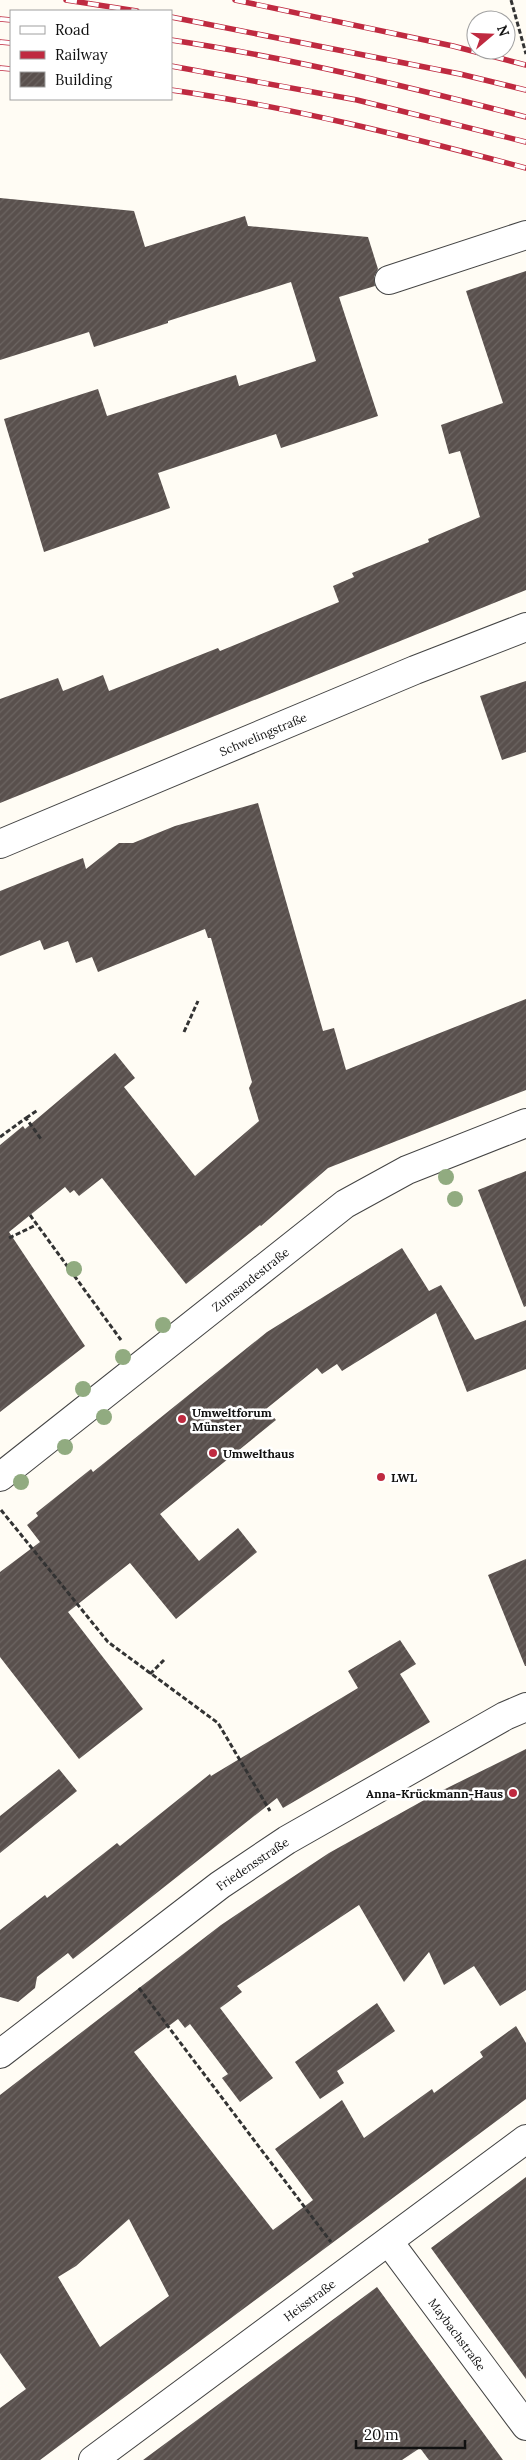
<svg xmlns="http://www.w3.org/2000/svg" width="526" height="2460" viewBox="0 0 526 2460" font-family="Lora,serif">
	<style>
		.building { fill: url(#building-hatch); fill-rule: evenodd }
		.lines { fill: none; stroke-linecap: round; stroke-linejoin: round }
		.minor-casing { stroke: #444; stroke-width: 30 }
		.path { stroke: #333; stroke-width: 3; stroke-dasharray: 5 2.5; stroke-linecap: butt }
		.minor { stroke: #fff; stroke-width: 28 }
		.rail-casing { stroke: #bf2a40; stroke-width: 5.5 }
		.rail { stroke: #fff; stroke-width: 4; stroke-dasharray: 11; stroke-linecap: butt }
		.tree { fill: #91ab80 }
		.poi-dot { fill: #bf2a40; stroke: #fff; stroke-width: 2 }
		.labels { text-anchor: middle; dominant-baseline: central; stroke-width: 5; stroke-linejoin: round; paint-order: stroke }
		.street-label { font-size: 12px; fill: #111; stroke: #fff }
		.poi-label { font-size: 12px; font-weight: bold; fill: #111; stroke: #fff; text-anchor: start }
	</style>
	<defs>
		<pattern id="building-hatch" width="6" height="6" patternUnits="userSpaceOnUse" patternTransform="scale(1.25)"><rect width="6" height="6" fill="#59504d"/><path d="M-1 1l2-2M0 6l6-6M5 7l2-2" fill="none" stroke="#6c6562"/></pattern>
	</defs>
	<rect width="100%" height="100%" fill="#fffcf4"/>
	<path class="building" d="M0 198 134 211 145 247 245 216 248 226 368 237 378 269 374 277 375 286 339 297 378 416 281 448 276 434 158 473 170 508 44 552 4 419 98 389 107 416 236 375 239 386 316 361 291 282 168 321V323L94 347 89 332 0 360Z
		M526 271V590L0 803V699L58 678 63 691 103 675 109 691 218 648 220 651 339 602 333 586 354 577 352 573 429 542 428 539 480 517 460 451 449 454 441 425 503 403 466 291Z
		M526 681V752L502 760 480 696Z
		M258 803 323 1031 334 1028 346 1070 526 999V1090L328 1168 261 1226 260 1225 186 1284 102 1178 79 1196 74 1190 70 1193 65 1187 9 1232 85 1346 0 1412V1145L23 1126 25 1129 115 1053 135 1078 124 1087 195 1176 259 1121 249 1088 252 1082 211 938H208L205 929 98 972 92 957 76 963 68 941 44 950 40 940 0 956V891L83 858 86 869 119 843H133L175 826Z
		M526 1171V1306L524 1307 478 1190Z
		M402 1248 429 1291 441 1285 475 1340 526 1320V1369L467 1392 436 1313 342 1371 337 1364 322 1374 317 1368 266 1409 276 1420 160 1514 199 1561 238 1528 257 1552 176 1619 130 1563 68 1612 143 1709 79 1759 0 1657V1572L40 1542 27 1525 38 1516 36 1513 91 1469 93 1472 267 1332Z
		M526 1559V1666H525L488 1575Z
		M400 1640 416 1664 400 1674 430 1722 283 1808 277 1798 73 1959 68 1953 37 1977 35 1988 18 2002 0 1997V1930L45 1895 47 1898 117 1843 120 1846 210 1774 211 1776 358 1688 348 1671Z
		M526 1749V1990L500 2006 474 1966 444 1985 429 1952 404 1982 359 1905 237 1986 242 1992 220 2008 273 2078 240 2102 222 2078 228 2074 190 2024 185 2028 178 2019 134 2052 273 2230 313 2200 275 2149 342 2100 364 2138 432 2089 434 2093 483 2057 480 2052 516 2026 526 2043V2099L40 2460H0V2408L26 2389 0 2353V2095L221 1925 273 1890 329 1853 435 1794ZM129 2219 169 2296 100 2347 58 2277 76 2266Z
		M59 1769 77 1791 0 1853V1816Z
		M377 2003 395 2031 337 2071 344 2083 320 2099 295 2062Z
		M526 2177V2379L431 2248Z
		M377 2287 503 2460H429L420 2448 402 2460H143Z"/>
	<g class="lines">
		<g class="minor-casing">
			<g id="minor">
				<path d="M389 280 526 235"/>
				<path id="s1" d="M0 844 415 670 526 627"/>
				<path id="s2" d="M0 1477 345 1204 407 1170 526 1123"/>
				<path id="s3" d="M0 2054 220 1885 287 1840 505 1716 526 1707"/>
				<path id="s4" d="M389 2242 526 2426"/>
				<path id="s5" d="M93 2460 526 2139"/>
			</g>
		</g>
		<path class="path" d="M511 0 526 54
			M184 1032 198 1001
			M26 1118 38 1110
			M0 1137 26 1118 41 1139
			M30 1215 121 1340
			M9 1238 36 1225
			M1 1510 108 1642 218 1723 270 1811
			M150 1674 164 1660
			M139 1988 331 2242"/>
		<use href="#minor" class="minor"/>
		<g class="rail-casing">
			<path id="rail" d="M66 0 137 11
				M235 0 453 46 526 65
				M171 17 460 74 526 90
				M0 19 11 20
				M171 40C291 58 409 87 526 117
				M0 42 11 43
				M171 66 357 100 526 142
				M0 68 11 69
				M171 90C291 107 409 137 526 168"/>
		</g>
		<use href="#rail" class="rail"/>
	</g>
	<g class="tree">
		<circle cx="446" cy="1177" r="8"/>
		<circle cx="455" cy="1199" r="8"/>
		<circle cx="74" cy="1269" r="8"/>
		<circle cx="163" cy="1325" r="8"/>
		<circle cx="123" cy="1357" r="8"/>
		<circle cx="83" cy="1389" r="8"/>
		<circle cx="104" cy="1417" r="8"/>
		<circle cx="65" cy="1447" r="8"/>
		<circle cx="21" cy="1482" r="8"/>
	</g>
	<g class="poi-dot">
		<circle cx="182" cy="1419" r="5"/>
		<circle cx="213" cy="1453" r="5"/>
		<circle cx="381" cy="1477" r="5"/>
		<circle cx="513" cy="1793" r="5"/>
	</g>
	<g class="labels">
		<g class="street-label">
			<text stroke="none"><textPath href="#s1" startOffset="285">Schwelingstraße</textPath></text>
			<text stroke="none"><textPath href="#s2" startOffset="319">Zumsandestraße</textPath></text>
			<text stroke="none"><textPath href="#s3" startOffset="316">Friedensstraße</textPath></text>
			<text stroke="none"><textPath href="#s5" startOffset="269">Heisstraße</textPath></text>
			<text stroke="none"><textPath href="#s4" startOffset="115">Maybachstraße</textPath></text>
		</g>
		<g class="poi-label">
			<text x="192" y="1412">Umweltforum<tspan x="192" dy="14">Münster</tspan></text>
			<text x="223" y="1453">Umwelthaus</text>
			<text x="391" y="1477">LWL</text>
			<text x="503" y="1793" text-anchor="end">Anna-Krückmann-Haus</text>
		</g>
	</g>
	<rect x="10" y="10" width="162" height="90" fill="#ffffff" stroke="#a0a0a0"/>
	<rect x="20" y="26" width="25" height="8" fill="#ffffff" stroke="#a0a0a0"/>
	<text x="55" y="35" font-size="15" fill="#111111">Road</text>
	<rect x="20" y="51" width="25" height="8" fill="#bf2a40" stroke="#a0a0a0"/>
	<text x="55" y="60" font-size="15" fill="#111111">Railway</text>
	<rect x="20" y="72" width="25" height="15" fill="url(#building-hatch)" stroke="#a0a0a0"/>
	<text x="55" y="85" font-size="15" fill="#111111">Building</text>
	<g transform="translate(491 35) rotate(71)"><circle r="24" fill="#ffffff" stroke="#a0a0a0"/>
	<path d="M0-4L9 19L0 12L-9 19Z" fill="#bf2a40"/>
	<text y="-8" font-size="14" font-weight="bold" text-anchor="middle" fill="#111111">N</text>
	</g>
	<path d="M356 2440v8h109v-8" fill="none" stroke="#111111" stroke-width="2.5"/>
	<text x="364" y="2440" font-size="15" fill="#111111" stroke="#ffffff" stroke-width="4" paint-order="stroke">20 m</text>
</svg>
